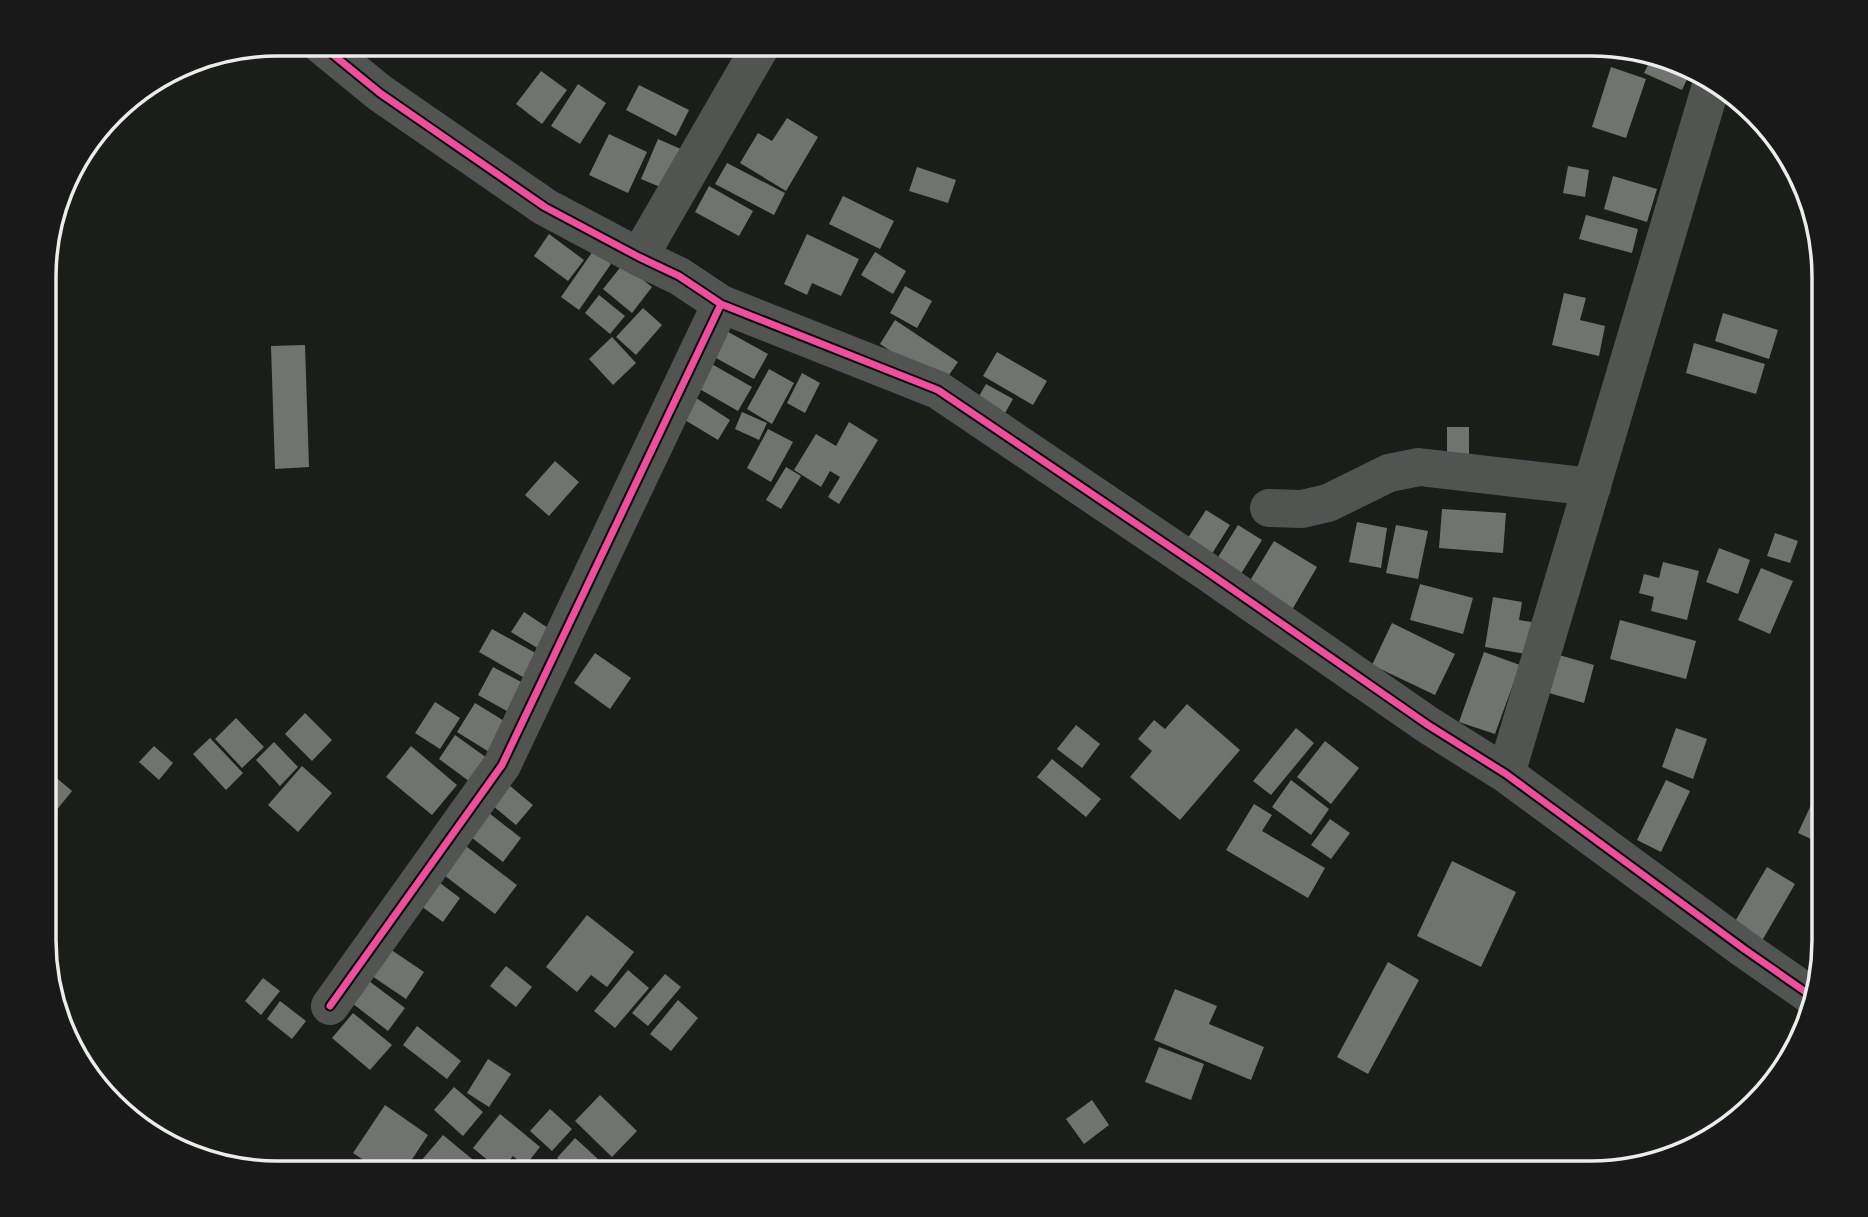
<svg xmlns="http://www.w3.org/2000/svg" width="1868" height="1217" viewBox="0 0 1868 1217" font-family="Inter,sans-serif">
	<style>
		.building { fill: #71736f }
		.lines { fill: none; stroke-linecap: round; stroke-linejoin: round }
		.minor { stroke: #525451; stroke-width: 38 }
		.cycleway-casing { stroke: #060706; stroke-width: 11 }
		.cycleway { stroke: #ef4d9e; stroke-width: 7 }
		.rim { fill: none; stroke: #eaede9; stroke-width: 3.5 }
	</style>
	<rect width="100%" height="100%" fill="#1b1d19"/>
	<path class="building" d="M1653 55 1661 59 1663 56H1666L1677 62 1675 65 1690 73 1682 90 1644 73Z
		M1611 67 1646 79 1626 138 1592 127Z
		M541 71 567 90 542 124 516 104Z
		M578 84 606 103 580 144 551 126Z
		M639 85 689 110 676 136 626 110Z
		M787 118 818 137 786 191 740 163 758 133 772 141Z
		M609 134 647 152 628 193 589 175Z
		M658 139 683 150 665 189 641 179Z
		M727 163 785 193 774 215 715 184Z
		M1568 166 1589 170 1585 197 1563 193Z
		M917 167 956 180 948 203 909 191Z
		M1613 176 1657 189 1647 222 1604 209Z
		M709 186 753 211 739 236 695 212Z
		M843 196 894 221 880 249 829 224Z
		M1586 215 1638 229 1632 253 1579 239Z
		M549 234 584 260 568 281 534 256Z
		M807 234 859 259 841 296 812 283 807 295 784 284Z
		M593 251 611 264 579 310 561 297Z
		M875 252 906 271 893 294 861 275Z
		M623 264 652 287 632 313 603 289Z
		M905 286 932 301 917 328 890 313Z
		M1564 293 1586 298 1580 320 1605 326 1599 356 1552 345Z
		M599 295 625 316 610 334 585 313Z
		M643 308 662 325 636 355 616 337Z
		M1723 313 1778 330 1769 359 1715 341Z
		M895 320 958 362 942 385 880 344Z
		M721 328 768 354 754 379 707 353Z
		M612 337 636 363 613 385 589 359Z
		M1694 343 1765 364 1756 394 1686 373Z
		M305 345 309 467 275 469 271 346Z
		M997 352 1047 381 1033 405 983 376Z
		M710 363 752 387 738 411 696 387Z
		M769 369 794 383 772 424 747 409Z
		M802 373 820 383 805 413 787 403Z
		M986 384 1013 399 1001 420 974 405Z
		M693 396 730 420 718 440 680 417Z
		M742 412 767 423 759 440 735 429Z
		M849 422 878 440 839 504 828 497 840 477 830 471 821 487 794 470 816 434 836 446Z
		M1447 427H1469V459L1447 458Z
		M768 429 793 442 771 482 747 468Z
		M555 461 579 482 549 516 525 495Z
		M786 467 801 476 781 509 766 500Z
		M1442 509 1506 513 1503 553 1439 548Z
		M1206 510 1230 525 1208 560 1184 544Z
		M1357 522 1387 528 1381 568 1349 562Z
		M1238 525 1262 540 1239 577 1215 562Z
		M1396 525 1428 531 1418 579 1386 573Z
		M1775 533 1798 541 1790 563 1767 556Z
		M1274 541 1317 567 1289 615 1245 589Z
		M1719 548 1750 560 1738 594 1706 582Z
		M1663 562 1699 571 1687 620 1651 611 1654 597 1639 593 1644 574 1659 578Z
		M1761 568 1793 581 1770 634 1738 620Z
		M1420 584 1473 598 1463 634 1410 620Z
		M1493 597 1522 602 1519 620 1537 623 1532 655 1485 647Z
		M524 612 551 630 539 649 511 632Z
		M1620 620 1696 641 1686 679 1610 659Z
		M1392 623 1455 654 1435 695 1372 665Z
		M492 629 541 656 528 680 479 652Z
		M1484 652 1520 665 1495 734 1459 722Z
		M595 653 631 678 610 709 574 683Z
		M1559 655 1594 665 1584 703 1549 693Z
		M493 667 529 686 514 715 478 695Z
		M435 702 460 718 440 749 415 733Z
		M475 703 511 725 494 755 457 732Z
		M1187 704 1240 750 1180 820 1130 777 1152 751 1138 739 1154 720 1165 729Z
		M305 713 332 740 312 761 285 734Z
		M236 718 264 747 242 768 215 739Z
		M1076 725 1100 744 1082 768 1057 749Z
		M1296 728 1314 743 1271 795 1253 781Z
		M1676 728 1707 739 1693 779 1662 767Z
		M455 735 494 763 477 787 439 759Z
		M210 738 243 773 226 790 193 754Z
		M1325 741 1359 768 1331 804 1297 777Z
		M274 742 298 767 280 786 256 760Z
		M154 746 173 763 159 780 139 762Z
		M411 746 457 785 432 815 386 777Z
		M1052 759 1101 799 1086 817 1037 777Z
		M302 766 332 793 298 832 268 805Z
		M46 769 72 791 51 817 46 813Z
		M1824 777V845L1798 833Z
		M1291 780 1329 809 1311 835 1272 807Z
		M1666 780 1690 791 1661 852 1637 840Z
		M504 781 533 805 516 825 487 801Z
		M1254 804 1272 815 1262 831 1325 868 1308 898 1226 850Z
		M480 806 521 838 503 862 462 830Z
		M1330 819 1350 833 1331 859 1311 845Z
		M458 840 517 885 495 914 436 869Z
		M1452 861 1516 892 1481 967 1417 936Z
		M1767 867 1795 884 1756 951 1727 935Z
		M431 876 460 898 443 922 414 901Z
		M587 915 634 952 607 987 591 975 577 992 546 967Z
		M387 947 424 972 406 999 369 974Z
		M1388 962 1419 980 1368 1074 1337 1057Z
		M506 966 532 987 516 1007 490 986Z
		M628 970 649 988 615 1028 594 1011Z
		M665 974 681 987 648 1026 632 1013Z
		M263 978 280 991 261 1015 245 1001Z
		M365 978 405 1008 388 1031 348 1000Z
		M1175 989 1217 1006 1209 1024 1264 1047 1251 1080 1154 1040Z
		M678 1000 698 1018 671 1051 650 1034Z
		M280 1001 306 1021 292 1039 267 1019Z
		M353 1013 392 1045 370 1070 332 1038Z
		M417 1026 461 1061 447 1079 403 1045Z
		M1159 1047 1204 1064 1191 1100 1145 1082Z
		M488 1059 511 1074 489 1107 467 1093Z
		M454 1087 483 1112 463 1136 434 1110Z
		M600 1095 637 1131 612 1157 575 1121Z
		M1092 1100 1109 1125 1084 1144 1066 1119Z
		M385 1105 428 1135 403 1173H383L353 1153Z
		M550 1109 572 1129 552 1151 530 1131Z
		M500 1114 540 1147 525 1166 513 1156 501 1171 473 1148Z
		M443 1135 489 1173H436L421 1161Z
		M575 1138 598 1159 586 1173H573L557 1158Z
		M547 1159 563 1173H535Z
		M607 1160 621 1173H596Z"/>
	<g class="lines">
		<path class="minor" d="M320 44 380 93 545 207 639 257 679 276 721 304 938 390 1206 571 1428 725 1506 774 1744 949 1810 995
			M639 257 762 44
			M1269 508 1302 509 1328 503 1389 473 1419 467 1592 487
			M1506 774 1713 79
			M330 1006 502 765 721 304"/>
		<g class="cycleway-casing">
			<path id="cycleway" d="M320 44 380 93 545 207 639 257 679 276 721 304 938 390 1206 571 1428 725 1506 774 1744 949 1810 995
				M330 1006 502 765 721 304"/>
		</g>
		<use href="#cycleway" class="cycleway"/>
	</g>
	<path d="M0 0H1868V1217H0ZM277 56H1591A221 221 0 0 1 1812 277V940A221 221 0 0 1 1591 1161H277A221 221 0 0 1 56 940V277A221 221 0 0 1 277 56Z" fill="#181918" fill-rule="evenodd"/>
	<path class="rim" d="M277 56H1591A221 221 0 0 1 1812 277V940A221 221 0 0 1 1591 1161H277A221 221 0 0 1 56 940V277A221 221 0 0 1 277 56Z"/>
</svg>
